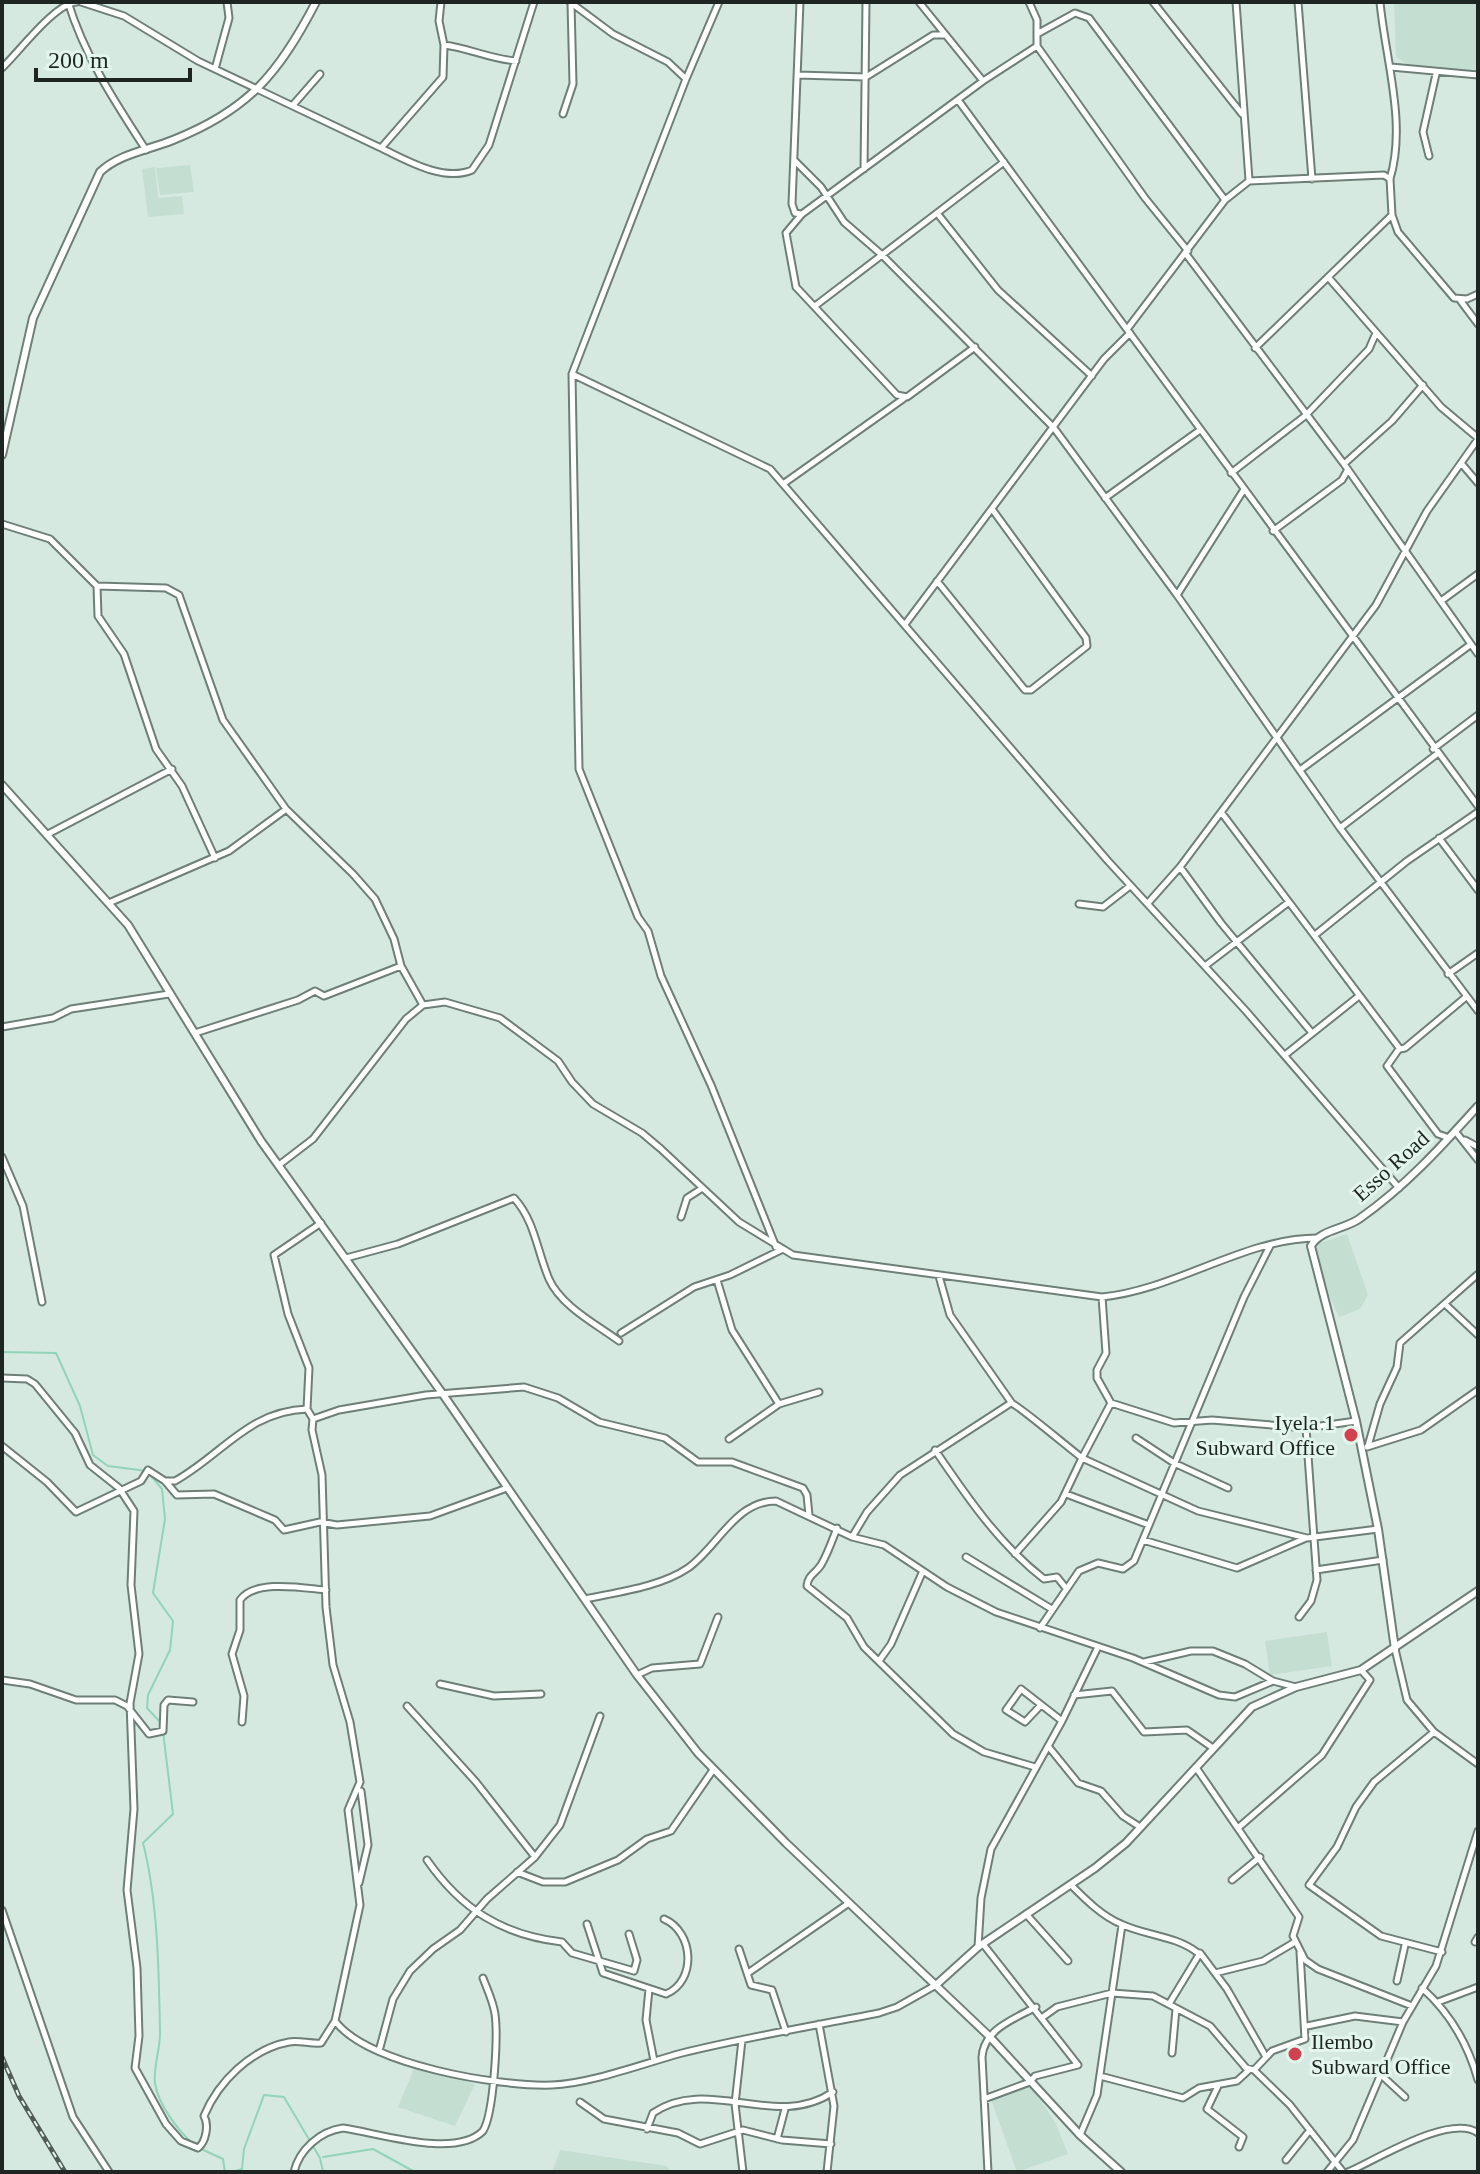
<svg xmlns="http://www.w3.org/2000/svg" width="1480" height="2174" viewBox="0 0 1480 2174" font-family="Georgia,serif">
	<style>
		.built { fill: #c4ded1 }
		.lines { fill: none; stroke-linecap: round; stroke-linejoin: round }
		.stream { stroke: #91d4b8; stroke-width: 2 }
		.minor-casing { stroke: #6e7f78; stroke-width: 9 }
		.tertiary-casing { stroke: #6e7f78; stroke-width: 10 }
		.minor { stroke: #fff; stroke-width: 5 }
		.tertiary { stroke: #fff; stroke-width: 6 }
		.rail-casing { stroke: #515c57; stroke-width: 5 }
		.rail { stroke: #e3f6ed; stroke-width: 2; stroke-dasharray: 6; stroke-linecap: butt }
		.poi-dot { fill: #d24150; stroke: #e3f6ed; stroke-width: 3 }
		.labels { text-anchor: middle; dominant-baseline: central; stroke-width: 6; stroke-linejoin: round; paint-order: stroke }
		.street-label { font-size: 22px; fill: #1e2522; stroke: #e3f6ed }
		.poi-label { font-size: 22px; fill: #1e2522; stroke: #e3f6ed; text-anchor: end }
	</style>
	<rect width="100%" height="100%" fill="#d6e9e0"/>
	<path class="built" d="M1394 2H1478V70L1407 64 1396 57Z
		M190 165 194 192 160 195 156 168Z
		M155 167 158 198 182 196 184 214 148 217 142 169Z
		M1347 1234 1368 1295 1360 1309 1339 1317 1325 1287 1314 1245Z
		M1327 1632 1332 1666 1270 1675 1265 1641Z
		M415 2066 475 2084 455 2126 398 2107Z
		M1031 2085 1056 2124 1068 2154 1017 2172 991 2099Z
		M560 2150 667 2166 670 2172H552Z"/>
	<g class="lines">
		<path class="stream" d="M2 1352 56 1353 80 1406 93 1455 108 1466 147 1471 162 1489 165 1519 153 1593 173 1621 170 1650 148 1695 147 1708 160 1722
			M163 1731 173 1814 143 1843C158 1901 159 1974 160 2034 160 2050 153 2068 155 2083 158 2105 178 2130 194 2145
			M199 2148 223 2159 225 2172
			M323 2157 373 2149 415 2172
			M232 2172 242 2169 244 2149 264 2095 284 2097 320 2158 323 2172"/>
		<g class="minor-casing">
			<path id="minor" d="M68 2C85 57 115 102 146 150
				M81 2 124 16 198 61 381 148 443 77 444 45 439 21 441 2
				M570 2 613 34 668 62 686 79
				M719 2 686 79 572 374 579 769 638 917 648 931 661 976 711 1085 776 1247
				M800 2 792 204 795 213 801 214
				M919 2 983 81
				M1029 2 1037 20V46L1145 198 1188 251
				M1153 2 1242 114
				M1236 2 1249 180
				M1298 2 1312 179
				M1380 2C1385 58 1407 123 1390 179
				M1037 34 1075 13 1089 18 1225 200
				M444 45C469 48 490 59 516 61
				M1391 67 1478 75
				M2 68C19 52 55 3 77 2
				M215 69 229 18 227 2
				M798 75 866 77 933 35H945
				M958 100 1478 806
				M293 105 320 74
				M563 114 573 84 571 3
				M383 149C408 161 444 182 472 170L489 145 534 2
				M1429 156 1423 132 1436 74
				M794 160 821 187 844 222 882 255 1054 428 1177 595 1340 828 1478 1011
				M864 169 866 2
				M937 213 998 290 1092 376
				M1186 254 1344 464 1478 654
				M1328 277 1441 407 1478 438
				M1460 300 1478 324
				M815 306 1004 162
				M1128 328 1225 200 1249 181 1384 175 1390 179 1392 215 1398 232 1454 298 1467 299 1478 294
				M975 347 907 397 897 395 796 287 786 233 802 214 983 81 1037 46
				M1255 348 1392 215
				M572 374 770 469 1108 861 1246 1011 1399 1188
				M1461 463 1478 483
				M1344 464 1392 421 1423 385
				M1231 473 1305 416 1369 349 1376 333
				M783 484 903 399
				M1105 498 1200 430
				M2 524 50 539 97 586 166 588 179 595 223 720 286 809 353 874 375 899 394 939 401 966 423 1005
				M1273 531 1342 480 1347 471
				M937 581 1025 690H1031L1087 646 1086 638 992 509
				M97 586 98 616 124 654 156 749 182 786 215 858
				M1177 595 1243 491
				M1441 601 1478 574
				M906 623 1104 359 1130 333
				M1433 749 1478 715
				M1300 770 1470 645
				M1221 812 1400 1049 1405 1048 1466 997
				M1340 828 1437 754
				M48 834 172 769
				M1439 838 1478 890
				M1180 867 1221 923 1312 1033
				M111 902 229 851 285 810
				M1148 903 1180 867 1376 605 1427 511 1478 439
				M1079 904 1103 907 1130 886
				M1315 935 1407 861 1478 812
				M1205 966 1289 902
				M1448 974 1478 953
				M2 1027 53 1018 71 1009 169 994
				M195 1033 298 1000 315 991 324 996 401 966
				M1399 1049 1387 1066 1438 1134 1449 1138
				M1285 1055 1359 996
				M1455 1131 1478 1160
				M1465 1140 1478 1147
				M2 1157 23 1206 42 1302
				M279 1165 313 1139 406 1019 423 1005 445 1002 500 1018 558 1061 572 1082 593 1104 642 1133 661 1149 739 1222 793 1255 1102 1297C1175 1290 1245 1238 1317 1238
				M681 1217 687 1198 701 1189
				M346 1258 398 1244 514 1198C535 1221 537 1251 549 1279 561 1306 596 1324 619 1341
				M939 1276 950 1315 1011 1402
				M717 1280 732 1330 779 1404
				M1102 1297 1106 1353 1097 1370V1378L1111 1403
				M1446 1305 1478 1335
				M621 1333 694 1287 730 1275 781 1250
				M2 1378 27 1379 35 1384 75 1433 90 1465 119 1488 134 1511 131 1585 139 1654 130 1703 134 1809 127 1890 137 1968 139 2036 135 2068 166 2124 181 2141 198 2148C206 2142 209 2125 204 2116 218 2082 251 2049 289 2042 299 2040 310 2044 321 2043L335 2021
				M313 1419 307 1409 309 1368 288 1314 274 1255 321 1223
				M1356 1421 1306 1428 1212 1420 1174 1423 1111 1403 1082 1458 1198 1511 1307 1538 1378 1529
				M1136 1438 1174 1463 1228 1488
				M729 1439 779 1404 819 1392
				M2 1446 47 1482 76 1512 141 1481 148 1470 165 1481H175C222 1455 248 1411 307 1409
				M1368 1446 1380 1404 1397 1367 1400 1343 1478 1274
				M1367 1447 1421 1430 1478 1390
				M935 1450C967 1497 999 1544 1044 1579L1057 1577 1065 1587
				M165 1481 177 1495 214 1494 275 1520 284 1530 320 1522 337 1525 430 1516 507 1488
				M1066 1494 1149 1525
				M809 1515 807 1495 803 1488 732 1462H698L665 1438 599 1422 558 1398 524 1387 426 1395 339 1410 313 1419 312 1430 322 1475 326 1607 333 1665 350 1722 360 1782 348 1810 360 1905 335 2021C368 2065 500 2087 552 2085 589 2084 645 2063 682 2053 747 2037 813 2026 879 2013L897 2007 936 1985
				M837 1528C832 1541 828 1553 821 1565 815 1574 808 1575 807 1586L847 1618 864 1647 953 1734 984 1752 1035 1767
				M852 1537 867 1512 900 1475 1011 1403C1017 1404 1070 1449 1082 1458L1061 1502 1015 1554
				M1143 1540 1237 1568 1306 1538
				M966 1557 1050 1608
				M1316 1570 1383 1560
				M585 1599C618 1592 660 1587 688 1568 717 1548 735 1501 776 1501L852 1537 884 1545 947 1587 996 1612 1133 1658 1219 1695 1235 1697 1273 1681
				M1299 1617 1311 1601 1317 1580 1306 1428
				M1040 1628 1079 1571 1098 1563 1123 1569 1134 1561 1244 1297 1270 1246
				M1395 1649 1407 1700 1434 1732 1478 1764
				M879 1661 891 1644 922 1573
				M1144 1662 1191 1651H1213L1245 1664 1273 1681 1296 1687
				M637 1675 652 1668 700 1664 718 1617
				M2 1680 30 1684 76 1700H115L127 1706 149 1734 163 1731 164 1705 168 1700 193 1702
				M440 1684 494 1696 541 1694
				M1074 1695 1112 1691 1144 1732 1187 1730 1213 1748
				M1041 1705 1025 1722 1006 1710 1021 1689 1062 1721
				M407 1706 476 1782 535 1857
				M242 1722 244 1696 232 1654 240 1630V1600C255 1579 303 1588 326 1590
				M1434 1732 1374 1782 1356 1807 1337 1847 1309 1885 1381 1936 1442 1952
				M1048 1746 1078 1783 1101 1791 1123 1816 1140 1827
				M1197 1769 1299 1917 1293 1936 1305 1960 1318 1969 1412 2006
				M1238 1828 1322 1755 1370 1680 1361 1670
				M427 1860C461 1909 502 1935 562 1942L572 1953 634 1971 637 1960 629 1934
				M517 1872 543 1882H565L618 1860 647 1839 671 1831 713 1770
				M1232 1880 1260 1857
				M359 1883 368 1845 361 1791
				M1071 1885C1086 1900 1102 1916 1121 1924 1146 1936 1175 1935 1198 1953
				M2 1910 73 2117 109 2172
				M1026 1914 1068 1961
				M587 1924 603 1973 666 1994C697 1981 694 1932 664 1919
				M1475 1942 1478 1937
				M983 1944 1078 2065 1035 2076 1030 2082 984 2099
				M978 1947 981 1898 991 1849 1062 1721 1097 1649
				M739 1949 751 1985 772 1990 786 2032
				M748 1973 849 1903
				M1215 1973 1263 1961 1295 1942
				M1397 1981 1405 1945
				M1422 1988C1450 2013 1468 2044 1478 2080
				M649 1989 646 2020 654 2061
				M1438 2002 1478 1987
				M1169 2004 1200 1953 1227 1989 1266 2057
				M1043 2017 1057 2007 1112 1993 1153 1996 1210 2026 1246 2068 1254 2070 1272 2051 1305 2039 1300 1952
				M819 2024 834 2106 827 2172
				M1307 2026 1355 2016 1403 2022
				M742 2040 735 2104 743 2172
				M379 2051 393 1999 410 1971 433 1949 460 1930 487 1899 535 1857 560 1825 600 1716
				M1172 2053 1176 2009
				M1254 2070 1290 2105 1343 2172
				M1380 2074 1405 2097
				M1100 2076 1183 2098 1199 2088 1237 2081 1249 2070
				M1218 2086 1207 2109 1243 2137 1239 2147
				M580 2102 604 2119 678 2133 700 2144 743 2130 782 2140 831 2144
				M647 2129 653 2113C708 2075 776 2131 833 2092
				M1080 2135 1097 2095 1122 1925
				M777 2139 785 2109
				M1286 2160 1310 2130
				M294 2172C299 2150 320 2131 343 2128 379 2133 455 2159 483 2131 494 2113 498 2036 495 2014 493 2001 487 1989 483 1978
				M988 2172 982 2057C984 2029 1014 2019 1036 2007
				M1327 2172 1353 2140 1403 2022 1436 1966 1478 1831
				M1348 2172C1376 2160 1450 2113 1478 2133"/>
		</g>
		<g class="tertiary-casing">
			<path id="tertiary" d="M2 455 33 318 100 172C119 154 148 150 173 140 249 110 279 73 316 2
				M2 785 128 925 261 1141 442 1393 637 1675 698 1753 786 1843 989 2036 1080 2135 1121 2172
				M1395 1649 1378 1529 1356 1421 1311 1246C1319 1230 1345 1229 1359 1219 1405 1187 1441 1147 1478 1106
				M936 1985 978 1947 1095 1868 1126 1843 1252 1707 1296 1687 1361 1670 1478 1591"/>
		</g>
		<use href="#minor" class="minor"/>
		<use href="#tertiary" class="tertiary"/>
		<g class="rail-casing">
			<path id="rail" d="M2 2057 19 2096 65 2172"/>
		</g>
		<use href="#rail" class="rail"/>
	</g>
	<g class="poi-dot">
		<circle cx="1351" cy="1435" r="8"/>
		<circle cx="1295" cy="2054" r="8"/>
	</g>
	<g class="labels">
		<g class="street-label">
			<text transform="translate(1391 1166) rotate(-42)">Esso Road</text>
		</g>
		<g class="poi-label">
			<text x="1335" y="1422">Iyela 1<tspan x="1335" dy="25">Subward Office</tspan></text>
			<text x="1311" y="2041" text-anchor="start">Ilembo<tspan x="1311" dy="25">Subward Office</tspan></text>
		</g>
	</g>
	<rect width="1480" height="2174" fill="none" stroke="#1e2522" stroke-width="8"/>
	<path d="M36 68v12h154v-12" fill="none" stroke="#1e2522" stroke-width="4"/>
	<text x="48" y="68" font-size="24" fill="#1e2522" stroke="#e3f6ed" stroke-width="6" paint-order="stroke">200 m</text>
</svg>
